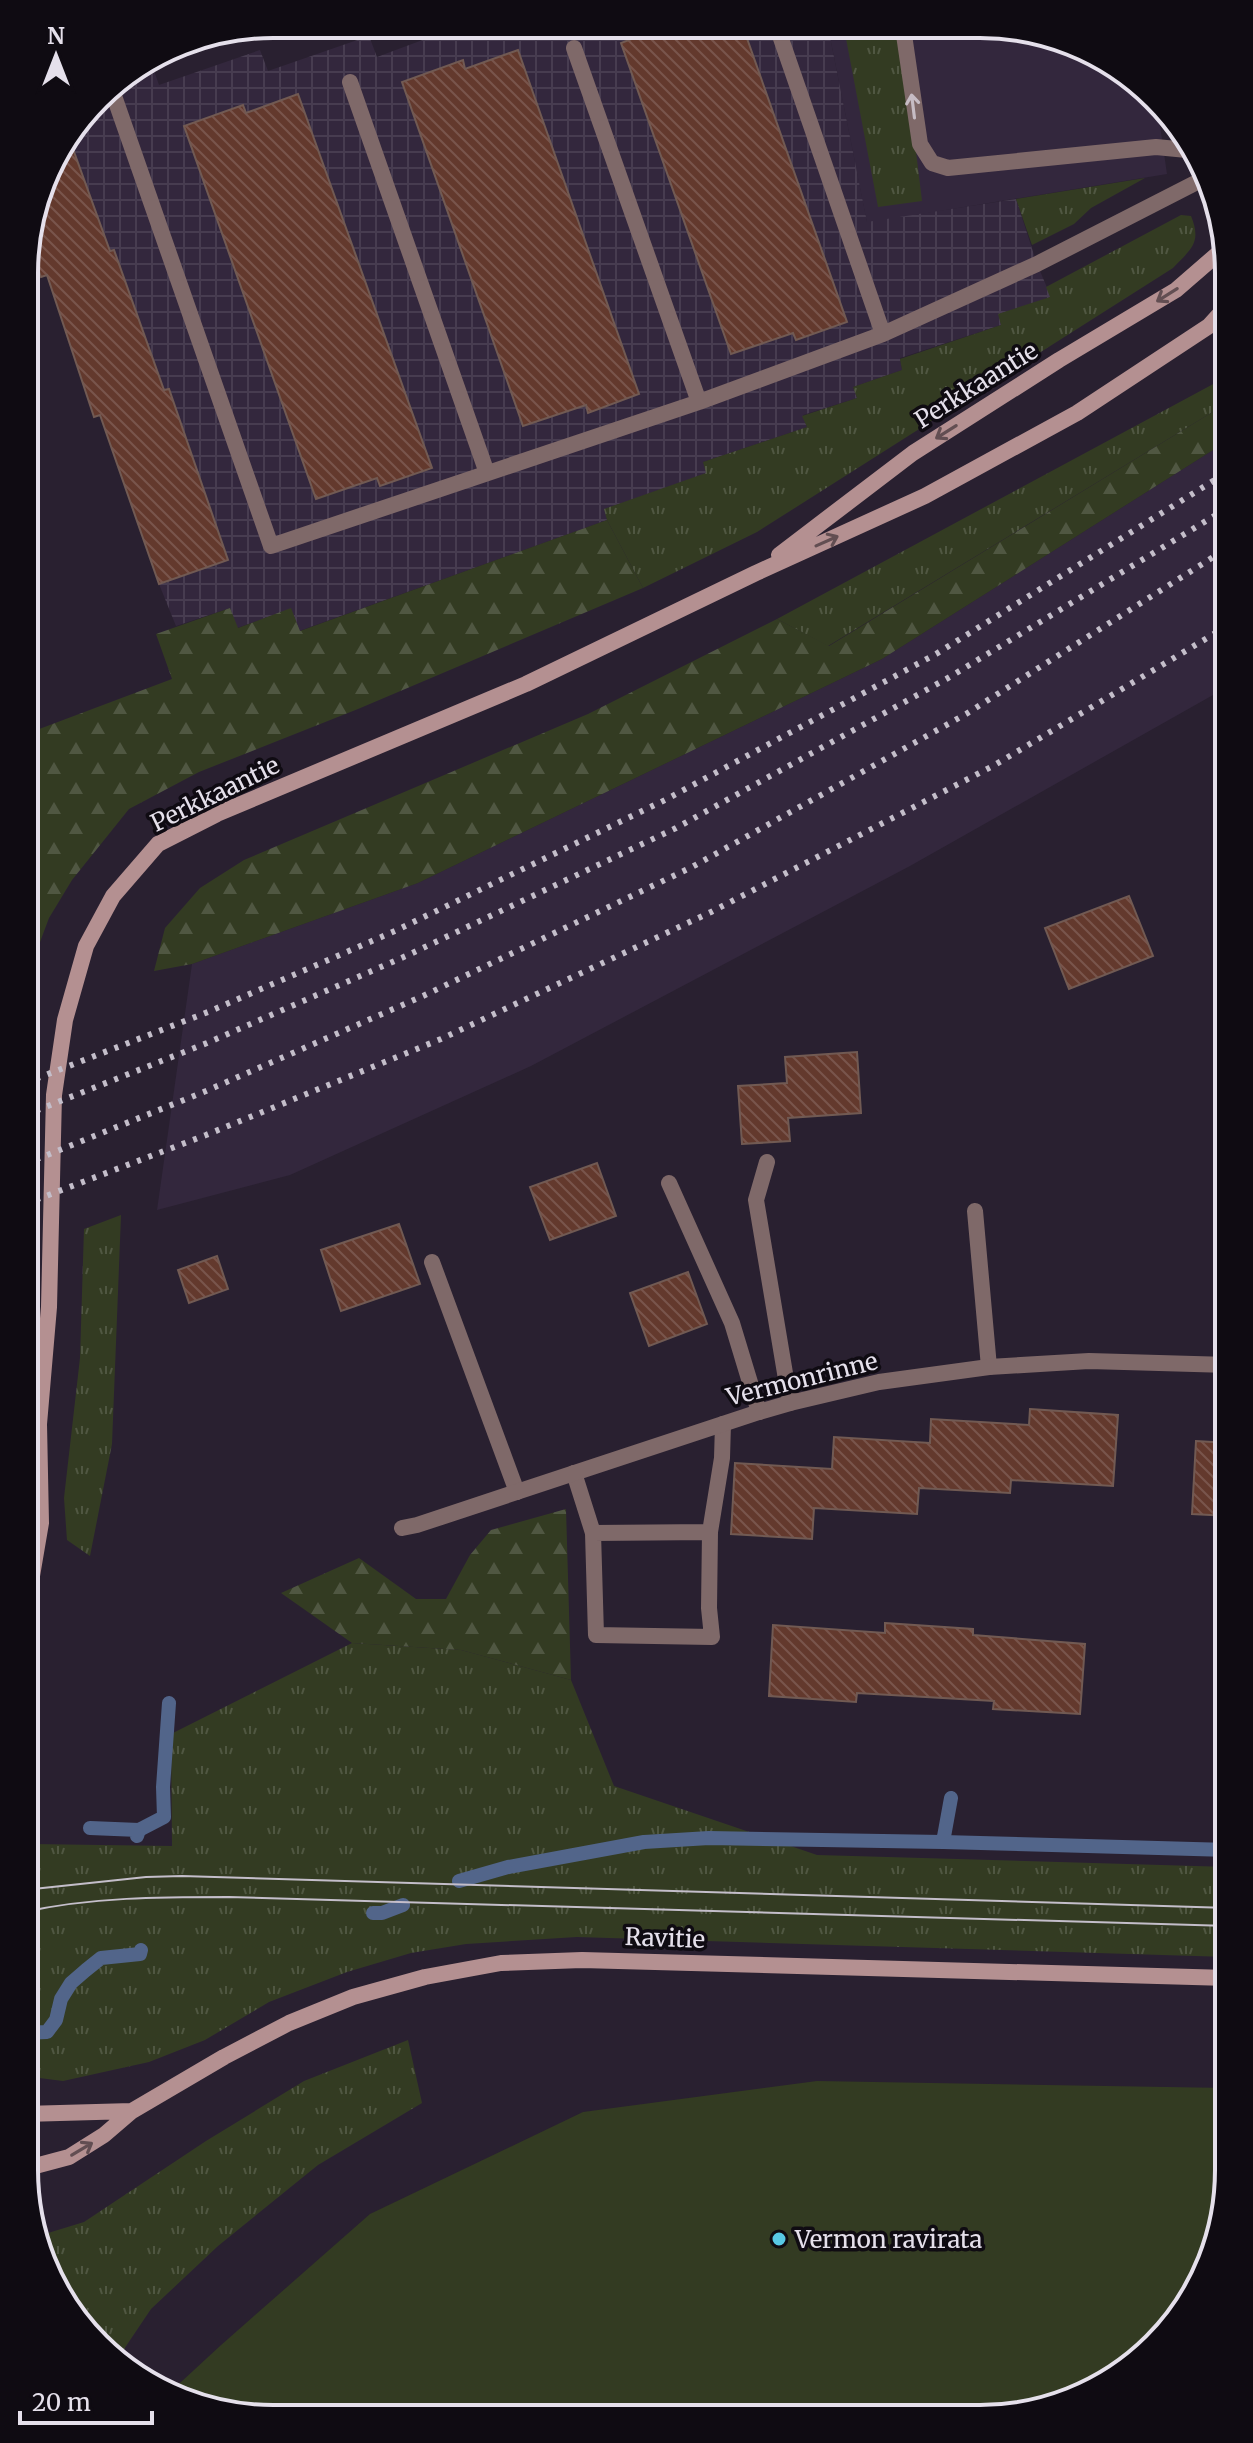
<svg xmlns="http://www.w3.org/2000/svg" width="1253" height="2443" viewBox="0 0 1253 2443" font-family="Merriweather,serif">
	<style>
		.built { fill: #33273d }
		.industrial { fill: url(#industrial-grid) }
		.grass { fill: url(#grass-tufts) }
		.forest { fill: url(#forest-firs) }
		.garden { fill: #333b22 }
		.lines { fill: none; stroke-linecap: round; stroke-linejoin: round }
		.stream { stroke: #52658a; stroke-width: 14 }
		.building { fill: url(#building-back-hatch); stroke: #715a53; stroke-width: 2 }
		.lane { stroke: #7f6969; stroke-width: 16 }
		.street { stroke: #7f6969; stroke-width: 16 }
		.secondary { stroke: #b49091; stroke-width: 16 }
		.tram { stroke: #c4beca; stroke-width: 2 }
		.rail { stroke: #c4beca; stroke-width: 6; stroke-dasharray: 4 8; stroke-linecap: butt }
		.oneway { stroke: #c6bcc4 }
		.oneway2 { stroke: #624e52 }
		.poi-dot { fill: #58c8e4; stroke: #0f0b12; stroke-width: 3 }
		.labels { text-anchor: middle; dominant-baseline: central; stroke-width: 7; stroke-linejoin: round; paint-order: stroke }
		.street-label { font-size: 24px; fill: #e5e0eb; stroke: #0f0b12 }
		.poi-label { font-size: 24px; fill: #e5e0eb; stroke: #0f0b12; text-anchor: start }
		.rim { fill: none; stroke: #e5e0eb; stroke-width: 4 }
	</style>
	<defs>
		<pattern id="industrial-grid" width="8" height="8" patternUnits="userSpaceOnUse" patternTransform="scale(2)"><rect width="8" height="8" fill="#33273d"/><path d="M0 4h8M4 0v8" fill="none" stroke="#473c50"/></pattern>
		<pattern id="grass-tufts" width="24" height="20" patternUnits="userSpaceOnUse" patternTransform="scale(2)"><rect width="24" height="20" fill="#333b22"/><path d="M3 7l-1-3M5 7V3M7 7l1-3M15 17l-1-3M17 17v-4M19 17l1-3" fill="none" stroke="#505742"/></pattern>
		<pattern id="forest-firs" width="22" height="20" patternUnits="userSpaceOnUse" patternTransform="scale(2)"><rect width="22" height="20" fill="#333b22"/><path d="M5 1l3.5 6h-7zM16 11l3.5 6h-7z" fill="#505742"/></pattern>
		<pattern id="building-back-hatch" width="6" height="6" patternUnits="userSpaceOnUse" patternTransform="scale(2)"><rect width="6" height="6" fill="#63392d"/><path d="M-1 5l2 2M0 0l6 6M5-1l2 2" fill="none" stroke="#79554c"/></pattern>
	</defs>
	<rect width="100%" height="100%" fill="#292030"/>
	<path class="built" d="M828 27 1028 29 1144 86 1157 105 1167 174 867 223Z
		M1229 440V686L910 866 531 1066 290 1175 157 1210 192 964 418 883 882 659Z"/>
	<path class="industrial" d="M463 25H481L483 32 502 25 828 27 867 222 1016 199 1037 264 1051 297 999 314 1001 325 900 358 902 370 853 387 857 398 803 415 807 427 703 462 707 473 605 509 607 520 299 631 291 609 237 628 230 608 176 626 159 584 100 415 94 417 47 276 41 277 27 237 50 163 109 86 129 73 152 65 159 85 260 50 268 71 369 36 377 57Z"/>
	<path class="grass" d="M844 28H901L922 201 878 207Z
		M1145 178 1091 208 1074 224 1032 245 1016 199Z
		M1181 215 1191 216C1202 243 1191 249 1173 268L757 532 643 588 607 520 604 509 706 473 703 462 807 427 802 416 857 398 853 387 902 370 900 359 1001 325 998 314 1050 297 1046 287Z
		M1229 371V402L828 646 777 619 1217 382Z
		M121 1215 112 1444 90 1556 67 1540 64 1498 80 1358 84 1229Z
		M352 1643 461 1650 571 1680 614 1786 817 1855 1229 1867 1228 1957 577 1937 466 1944 411 1953 347 1972 269 2002 205 2040 149 2062 63 2081 24 2076V1942C31 1916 20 1889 24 1863 25 1857 28 1850 30 1844L172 1846 171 1734Z
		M408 2040 422 2103 318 2165 218 2246 151 2309 116 2361 109 2357 37 2249 35 2237 84 2222 206 2141 304 2081Z"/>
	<path class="forest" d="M1229 402V440L882 659 418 883 192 964 154 971 165 928 200 888 244 860 588 714 777 619 829 646Z
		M607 520 643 588 358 709 199 772 129 809 72 880 49 918 25 982 26 734 172 679 156 634 230 608 238 628 291 608 300 631Z
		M566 1509 571 1680 461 1650 352 1643 281 1593 359 1558 416 1599H446L470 1555 491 1530Z"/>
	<path class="garden" d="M817 2081 1228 2088V2186L1210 2265 1177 2322 1119 2377 1059 2406 980 2419 240 2417 178 2400 168 2394 220 2346 370 2214 583 2112Z"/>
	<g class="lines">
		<path class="stream" d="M90 1828 139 1830
			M137 1836 139 1830 164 1817 163 1787 169 1703
			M943 1842 951 1798
			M459 1881 508 1867 644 1842 709 1838 943 1842 1229 1850
			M373 1913H382L403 1905
			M24 2033 47 2032 56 2020 61 1999 71 1983 86 1970 101 1958 140 1954 141 1950"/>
	</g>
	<path class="building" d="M665 26 743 27 847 322 796 340 793 333 731 354 621 43Z
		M518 50 639 394 588 413 586 405 523 426 402 82 463 60 465 69Z
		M298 94 432 468 380 486 377 478 316 499 184 126 243 105 246 113Z
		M69 138 110 251 114 250 164 390 169 389 228 560 159 584 100 415 94 417 47 275 41 277 27 237 50 163Z
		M1129 896 1153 956 1069 989 1045 928Z
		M857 1052 861 1113 788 1118 790 1141 742 1144 738 1086 787 1083 785 1057Z
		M597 1163 616 1216 550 1240 530 1187Z
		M399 1224 420 1284 341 1311 321 1250Z
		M217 1256 228 1289 189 1303 178 1270Z
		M688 1272 707 1324 649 1346 630 1293Z
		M1030 1409 1118 1415 1113 1486 1011 1480 1010 1493 919 1488 917 1514 814 1508 812 1539 731 1534 735 1463 832 1469 834 1437 930 1443 931 1419 1029 1425Z
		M1196 1441 1229 1443V1516L1192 1514Z
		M885 1623 973 1629V1635L1085 1644 1080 1714 993 1709 994 1701 857 1693 856 1702 769 1696 773 1625 885 1633Z"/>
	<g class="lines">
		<path class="lane" d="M777 27 883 334
			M903 28 920 144 932 163 948 168 1156 147 1187 150
			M574 48 699 402
			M350 82 487 473
			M114 96 271 546 699 402 883 334 1037 264 1205 178
			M767 1162 756 1200 790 1403
			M669 1183 732 1323 759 1412
			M975 1211 989 1367
			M432 1262 517 1492
			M574 1473 593 1533 596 1635 712 1637 709 1608 710 1532 593 1533
			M710 1532 722 1458 723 1424"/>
		<path class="street" d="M402 1528 417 1525 759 1412 790 1403 879 1382 989 1367 1089 1361 1229 1365"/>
		<path class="secondary" d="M779 555 913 453 1059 360 1176 290 1221 251 1224 243
			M25 1454 37 1429
			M25 1617 41 1523 39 1424 49 1307 54 1095 65 1020 86 946 113 896 158 844 217 814 526 684 756 573 925 496 1077 413 1209 326 1229 304
			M24 2114 132 2111
			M24 2169 69 2157 104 2135 132 2111 224 2057 289 2023 353 1997 425 1977 501 1963 582 1960 1228 1978"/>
		<path class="tram" d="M24 1890 146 1877 182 1876 1229 1908
			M24 1912C92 1897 161 1897 229 1897L1229 1926"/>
		<path class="rail" d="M25 1083 208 1012 395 931 665 800 936 654 1229 471
			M25 1115 207 1043 406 956 676 828 948 678 1229 507
			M25 1164 206 1091 423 996 692 867 966 714 1229 547
			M25 1204 206 1135 441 1039 711 912 993 766 1229 625"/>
	</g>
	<defs><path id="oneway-shaft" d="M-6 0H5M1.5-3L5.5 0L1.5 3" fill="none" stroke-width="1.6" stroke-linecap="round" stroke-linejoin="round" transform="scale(2)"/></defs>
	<use class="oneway" href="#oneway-shaft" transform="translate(913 106) rotate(-97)"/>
	<g class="oneway2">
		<use href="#oneway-shaft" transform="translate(1167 295) rotate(148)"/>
		<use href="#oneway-shaft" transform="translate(946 432) rotate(148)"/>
		<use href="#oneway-shaft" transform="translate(827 541) rotate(-24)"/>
		<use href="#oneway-shaft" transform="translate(82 2149) rotate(-31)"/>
	</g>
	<circle class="poi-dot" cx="779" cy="2239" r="8"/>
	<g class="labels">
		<g class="street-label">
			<text transform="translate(976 385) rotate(-32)">Perkkaantie</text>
			<text transform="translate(215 794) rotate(-26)">Perkkaantie</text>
			<text transform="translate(802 1379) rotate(-14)">Vermonrinne</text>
			<text transform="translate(665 1938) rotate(2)">Ravitie</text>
		</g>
		<g class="poi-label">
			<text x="795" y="2239">Vermon ravirata</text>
		</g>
	</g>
	<path d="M0 0H1253V2443H0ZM273 38H980A235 235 0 0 1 1215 273V2170A235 235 0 0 1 980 2405H273A235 235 0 0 1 38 2170V273A235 235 0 0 1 273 38Z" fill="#0f0b12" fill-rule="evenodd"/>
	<path class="rim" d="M273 38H980A235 235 0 0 1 1215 273V2170A235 235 0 0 1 980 2405H273A235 235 0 0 1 38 2170V273A235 235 0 0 1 273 38Z"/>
	<g transform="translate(56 56)" stroke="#0f0b12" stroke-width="6" paint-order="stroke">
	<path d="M0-6L14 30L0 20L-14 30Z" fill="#e5e0eb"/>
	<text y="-12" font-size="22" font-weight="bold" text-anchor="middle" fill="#e5e0eb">N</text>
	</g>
	<path d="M20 2411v12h132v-12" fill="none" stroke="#e5e0eb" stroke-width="4"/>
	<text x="32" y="2411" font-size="24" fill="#e5e0eb" stroke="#0f0b12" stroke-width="6" paint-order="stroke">20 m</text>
</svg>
